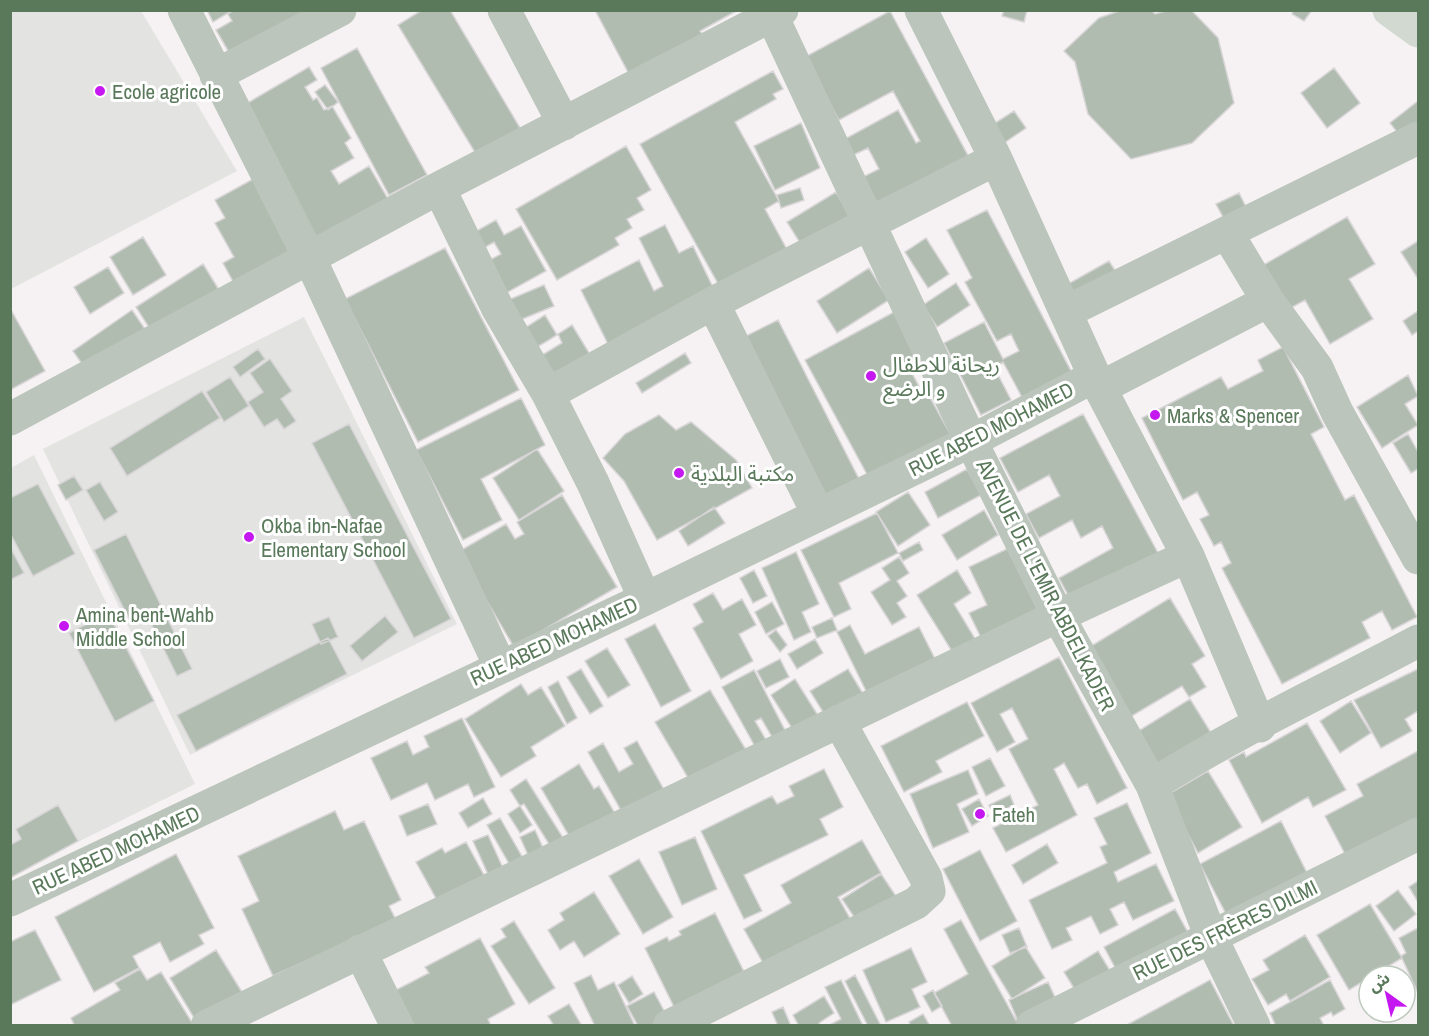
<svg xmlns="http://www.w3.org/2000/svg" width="1429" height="1036" viewBox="0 0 1429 1036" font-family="'Archivo Narrow','Noto Sans Arabic',sans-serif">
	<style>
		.built { fill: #e3e3e2 }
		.building { fill: #b0bcb0; stroke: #d7d4d6; stroke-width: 1.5 }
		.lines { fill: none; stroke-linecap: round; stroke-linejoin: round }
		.minor { stroke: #bbc5bc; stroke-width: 33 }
		.major { stroke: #d1d9d1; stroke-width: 33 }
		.poi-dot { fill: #c518f0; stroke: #fff; stroke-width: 2 }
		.labels { text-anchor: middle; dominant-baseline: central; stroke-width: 6; stroke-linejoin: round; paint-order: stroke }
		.poi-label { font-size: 21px; fill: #5a795b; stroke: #fff; text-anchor: start }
		.street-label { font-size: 21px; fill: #5a795b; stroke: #fff }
	</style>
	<rect width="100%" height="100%" fill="#f6f2f3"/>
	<path class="built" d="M11 10 141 11 237 171 11 289Z
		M304 317 457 624 190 755 43 449Z
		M34 455 195 784 11 875V468Z"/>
	<path class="building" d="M207 10H233L213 22Z
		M234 10H349L241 73 216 30 232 21 228 14Z
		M422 10H450L523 133 479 159 398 25Z
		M595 10H738L700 31 703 35 629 74Z
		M1004 10H1027L1024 22 1002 16Z
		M1122 10H1151L1155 14 1170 10H1191L1218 38 1234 103 1192 143 1131 159 1088 114 1075 62 1064 51 1099 18Z
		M1294 10H1312L1304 21 1292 14Z
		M890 11 979 176 889 225 863 177 879 169 868 148 851 156 843 140 898 110 916 143 920 141 893 91 839 120 805 57Z
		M357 48 427 175 389 195 321 68Z
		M309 67 317 80 305 87 313 100 317 98 324 110 332 106 351 138 345 143 354 158 331 171 339 184 369 166 391 204 320 246 239 108Z
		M1334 68 1360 103 1327 128 1301 93Z
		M773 71 783 89 773 94 776 99 735 122 779 201 765 209 797 268 730 305 640 144Z
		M325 85 338 102 328 110 315 92Z
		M1418 101V131L1405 142 1390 123Z
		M1014 111 1026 128 1004 143 992 125Z
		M801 123 820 168 775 190 754 146Z
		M626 146 651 190 637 198 644 210 627 219 632 228 615 238 619 245 557 280 516 209Z
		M255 178 301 263 241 296 223 263 234 257 215 223 225 218 215 200Z
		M800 188 804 200 781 208 777 195Z
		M836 192 860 232 812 262 787 222Z
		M1239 193 1249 213 1227 224 1216 204Z
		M987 210 1072 373 1023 399 1003 362 994 367 1011 400 981 415 944 343 984 322 1003 359 1019 351 1011 334 997 341 965 282 972 278 947 230Z
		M1347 217 1375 264 1349 279 1373 319 1330 344 1305 300 1285 311 1260 267Z
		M496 220 504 235 521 226 546 271 504 294 486 262 501 254 494 242 482 249 473 233Z
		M665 225 679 253 693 246 721 304 610 348 581 290 639 260 654 291 663 286 639 238Z
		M143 237 166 275 133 295 110 257Z
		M926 238 949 274 928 288 905 252Z
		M1418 241V279L1401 252Z
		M445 248 519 390 418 442 345 299Z
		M1109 261 1119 277 1078 301 1068 284Z
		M203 264 224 298 157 340 136 307Z
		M108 267 124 293 90 314 74 287Z
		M869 268 889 300 837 333 817 301Z
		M956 283 970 305 937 327 923 305Z
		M544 285 554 306 515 322 506 301Z
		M10 308 45 371 10 390Z
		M132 310 155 344 96 384 73 351Z
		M896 311 927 368 913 375 924 396 928 394 953 439 869 478 805 360Z
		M1418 311V331L1412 335 1403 321Z
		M545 315 557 335 529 352 517 333Z
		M778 320 859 479 826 496 744 337Z
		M572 325 597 366 553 393 534 360 562 343 558 334Z
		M1283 347 1324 427 1311 434 1345 500 1354 495 1417 617 1392 630 1382 611 1362 622 1370 638 1282 684 1222 568 1231 563 1221 542 1214 546 1200 519 1209 515 1197 492 1183 500 1142 418 1221 377 1228 389 1263 371 1258 360Z
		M258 349 265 359 240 377 233 367Z
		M685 353 691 363 642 393 636 383Z
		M270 359 292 391 281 399 296 421 284 429 277 419 264 427 248 402 263 392 250 373Z
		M1408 375 1418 396 1405 404 1418 425 1382 448 1357 407Z
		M230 377 249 406 224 422 206 392Z
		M202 391 220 418 127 476 110 448Z
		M521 398 545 445 481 479 502 520 463 540 416 450Z
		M1083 414 1165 566 1077 612 1059 578 1113 548 1102 526 1081 538 1072 520 1039 538 1026 514 1060 496 1049 475 1018 492 1000 458Z
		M659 415 676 430 691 422 736 460 752 488 657 540 624 481 603 458 625 434Z
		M349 424 451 619 414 638 312 443Z
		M1408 434 1418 452V469L1411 473 1393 443Z
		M537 449 564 491 519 520 493 478Z
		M967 469 981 495 938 518 925 492Z
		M74 476 83 490 66 500 58 485Z
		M100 482 118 512 104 521 86 490Z
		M38 484 75 554 33 576 10 533V498Z
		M908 492 930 525 898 546 876 512Z
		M562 495 617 587 514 647 458 552 506 524 515 539 524 534 517 522Z
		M714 507 725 523 688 546 679 531Z
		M984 510 998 535 957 560 942 535Z
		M877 513 898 553 839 583 851 609 834 617 801 550Z
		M126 534 192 669 177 676 147 615 131 623 94 550Z
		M919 542 923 550 903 561 899 553Z
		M10 547 24 573 10 580Z
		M1009 548 1047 628 990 656 969 613 987 605 969 567Z
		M796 552 819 604 802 612 811 632 794 640 762 568Z
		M899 557 909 573 897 581 907 596 897 603 906 617 892 625 871 592 890 580 882 568Z
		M754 570 767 596 753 603 740 578Z
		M957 570 971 593 954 604 980 647 958 661 917 595Z
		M713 593 723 610 742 599 756 625 739 634 753 661 721 679 693 628 703 622 693 604Z
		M1170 598 1205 656 1192 664 1206 687 1189 697 1182 686 1130 717 1088 648Z
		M772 602 784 624 766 634 755 612Z
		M108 613 154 701 115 722 69 633Z
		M385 616 398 632 362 661 350 646Z
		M329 617 338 637 321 644 312 624Z
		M832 618 837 630 817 638 812 627Z
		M655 624 691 691 661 707 625 639Z
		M850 625 865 654 919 627 940 669 872 703 837 632Z
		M776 630 787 645 780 652 768 636Z
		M328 638 347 674 196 751 177 715Z
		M815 639 823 653 797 669 788 654Z
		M607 648 630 685 608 698 585 661Z
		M1059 657 1127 788 1097 804 1087 784 1078 788 1064 763 1054 769 1077 815 1006 852 993 828 1038 805 1009 749 1028 739 1012 708 1000 714 1015 742 997 752 971 703Z
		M780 659 789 677 766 688 757 671Z
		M581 669 603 706 590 714 567 677Z
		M848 669 868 702 831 725 810 691Z
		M1418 669V711L1405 719 1412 731 1381 748 1354 700Z
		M754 670 791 742 779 749 761 718 755 721 773 752 762 759 722 687Z
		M795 679 824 725 800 741 771 695Z
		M558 681 577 718 567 724 548 687Z
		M521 684 528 695 541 687 565 726 531 747 536 756 501 777 465 719Z
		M710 690 755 765 700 798 655 722Z
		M1190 699 1213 736 1155 772 1132 735Z
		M1351 701 1371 733 1340 753 1320 721Z
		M967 702 984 736 936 761 942 772 904 792 881 746Z
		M462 718 495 787 474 797 468 784 435 800 427 783 391 800 371 758 407 741 413 755 429 747 424 736Z
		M1307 723 1346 790 1313 807 1308 797 1262 823 1229 760 1244 752 1246 757Z
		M637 741 668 797 627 821 588 752 603 743 619 772 633 764 624 748Z
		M1418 751V843L1354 871 1325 816 1363 796 1357 784Z
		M990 758 1005 786 986 796 972 767Z
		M579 764 594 789 599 786 623 827 579 853 541 788Z
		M824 769 843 807 820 819 828 835 744 875 762 911 744 919 701 831 772 796 777 804 794 796 789 786Z
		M968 770 978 794 957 804 969 832 933 848 910 794Z
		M1208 771 1242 827 1198 853 1167 795Z
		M526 779 572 852 559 860 524 804 520 806 510 790Z
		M1010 795 1014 805 994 815 989 805Z
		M483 798 492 814 468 828 459 813Z
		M979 799 988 816 972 826 962 809Z
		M1127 803 1151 853 1114 872 1118 882 1156 864 1174 901 1133 920 1124 902 1110 909 1118 925 1100 934 1091 916 1066 928 1072 940 1052 949 1029 900 1107 863 1100 847 1107 844 1094 818Z
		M428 804 437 824 407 836 399 816Z
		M58 805 78 841 10 878V845L21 839 16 829Z
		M520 806 532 825 520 833 508 814Z
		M335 811 344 830 364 821 401 900 389 906 396 920 273 976 242 909 259 901 238 856Z
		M500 818 528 867 515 874 487 825Z
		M1281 821 1316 891 1236 933 1200 864Z
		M535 830 547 857 532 864 520 837Z
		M488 835 507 877 492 883 473 841Z
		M695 837 717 889 682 905 659 852Z
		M862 840 881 873 838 897 857 931 772 979 744 929 791 903 781 885Z
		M466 842 485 877 438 902 416 862 442 848 445 853Z
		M1047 844 1058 863 1023 884 1012 865Z
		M980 850 1017 921 980 941 943 869Z
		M176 854 214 928 199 935 204 944 170 962 160 942 133 956 139 968 94 992 55 917Z
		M639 859 673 917 643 934 609 876Z
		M881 874 904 908 865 933 842 899Z
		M1418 881V902L1409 887Z
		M1398 890 1416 914 1394 931 1376 906Z
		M594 892 620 934 584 957 574 941 560 950 548 930 564 920 560 913Z
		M1370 904 1402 958 1349 990 1317 935Z
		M1175 909 1196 947 1125 986 1104 947Z
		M715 913 750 984 680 1019 645 948 667 937 669 941 681 935 679 931Z
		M961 920 1019 1026H952L934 993 968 974 944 929Z
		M514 921 555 988 529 1004 491 946 506 937 501 929Z
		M1019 928 1027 947 1010 953 1002 935Z
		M1418 928V993L1401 956 1406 953 1399 938Z
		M35 930 61 980 10 1005V942Z
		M1305 935 1330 977 1290 1001 1286 994 1268 1005 1252 979 1269 970 1263 960Z
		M480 938 515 1004 488 1019 491 1026H414L396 990 429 973 425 967Z
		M1025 946 1045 978 1012 999 992 966Z
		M911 948 927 982 912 989 920 1007 886 1022 863 970Z
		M216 950 248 1002 199 1026 170 978Z
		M1098 951 1120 987 1086 1008 1064 972Z
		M140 969 147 980 161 972 194 1026H75L71 1018 120 990 115 983Z
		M591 975 598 990 614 982 635 1026H595L574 983Z
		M855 975 881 1026H868L845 981Z
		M632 976 643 994 629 1003 618 985Z
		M841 980 863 1026H828L841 1019 825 987Z
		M1210 980 1234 1026H1125Z
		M1330 980 1345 1009 1333 1016 1331 1012 1320 1018 1324 1026H1276L1270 1013Z
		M1048 982 1065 1019 1020 1026 1009 1000Z
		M933 990 942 1006 932 1012 923 996Z
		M654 992 669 1020 659 1026H638L627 1006Z
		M824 996 834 1013 819 1023 820 1026H799L793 1015Z
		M569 1004 582 1026H554L548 1016Z
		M783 1007 791 1026H778L772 1012Z
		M923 1014 930 1026H911L909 1022Z"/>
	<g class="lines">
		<path class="minor" d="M184 10 310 259 500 666
			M504 10 564 124
			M921 10 996 159 1100 388 1188 556 1260 726
			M772 16 971 441 1058 616 1152 785 1211 937 1254 1026
			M216 75 340 10
			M439 188 498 309 548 394 593 483 645 599
			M1227 233 1268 301 1317 368 1337 412 1418 558
			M713 303 818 514
			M1066 312 1418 138
			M1100 388 1268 301
			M548 394 713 303 996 159
			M10 419 439 188 782 10
			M1152 785C1237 731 1330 688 1418 641
			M10 900 645 599 971 441 1095 376
			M360 951 397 1026
			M207 1026 1058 616 1188 556
			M669 1026 916 903 929 891 926 878 839 721
			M1032 1026 1418 834"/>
		<path class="major" d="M1389 10 1418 31"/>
	</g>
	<g class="poi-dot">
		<circle cx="100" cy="91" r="6"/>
		<circle cx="871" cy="376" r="6"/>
		<circle cx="1155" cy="415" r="6"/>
		<circle cx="679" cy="473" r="6"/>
		<circle cx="249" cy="537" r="6"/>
		<circle cx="64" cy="626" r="6"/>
		<circle cx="980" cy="814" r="6"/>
	</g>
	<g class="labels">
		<g class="poi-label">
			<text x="112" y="91">Ecole agricole</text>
			<text x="883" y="364">ريحانة للاطفال<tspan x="883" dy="24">و الرضع</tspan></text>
			<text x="1167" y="415">Marks &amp; Spencer</text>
			<text x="691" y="473">مكتبة البلدية</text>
			<text x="261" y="525">Okba ibn-Nafae<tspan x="261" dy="24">Elementary School</tspan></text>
			<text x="76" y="614">Amina bent-Wahb<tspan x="76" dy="24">Middle School</tspan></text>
			<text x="992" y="814">Fateh</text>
		</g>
		<g class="street-label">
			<text transform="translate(991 429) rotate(-27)">RUE ABED MOHAMED</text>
			<text transform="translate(1046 585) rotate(63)">AVENUE DE L'EMIR ABDELKADER</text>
			<text transform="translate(554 641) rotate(-25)">RUE ABED MOHAMED</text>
			<text transform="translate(116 850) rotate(-25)">RUE ABED MOHAMED</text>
			<text transform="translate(1225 930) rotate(-26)">RUE DES FRÈRES DILMI</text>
		</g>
	</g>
	<rect width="1429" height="1036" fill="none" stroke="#5a795b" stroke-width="24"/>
	<g transform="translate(1387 994) rotate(326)"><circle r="28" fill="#ffffff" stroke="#bdc9bd" stroke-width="1.5"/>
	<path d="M0-4.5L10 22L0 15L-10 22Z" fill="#c518f0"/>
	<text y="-9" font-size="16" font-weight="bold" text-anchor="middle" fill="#5a795b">ش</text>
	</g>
</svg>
